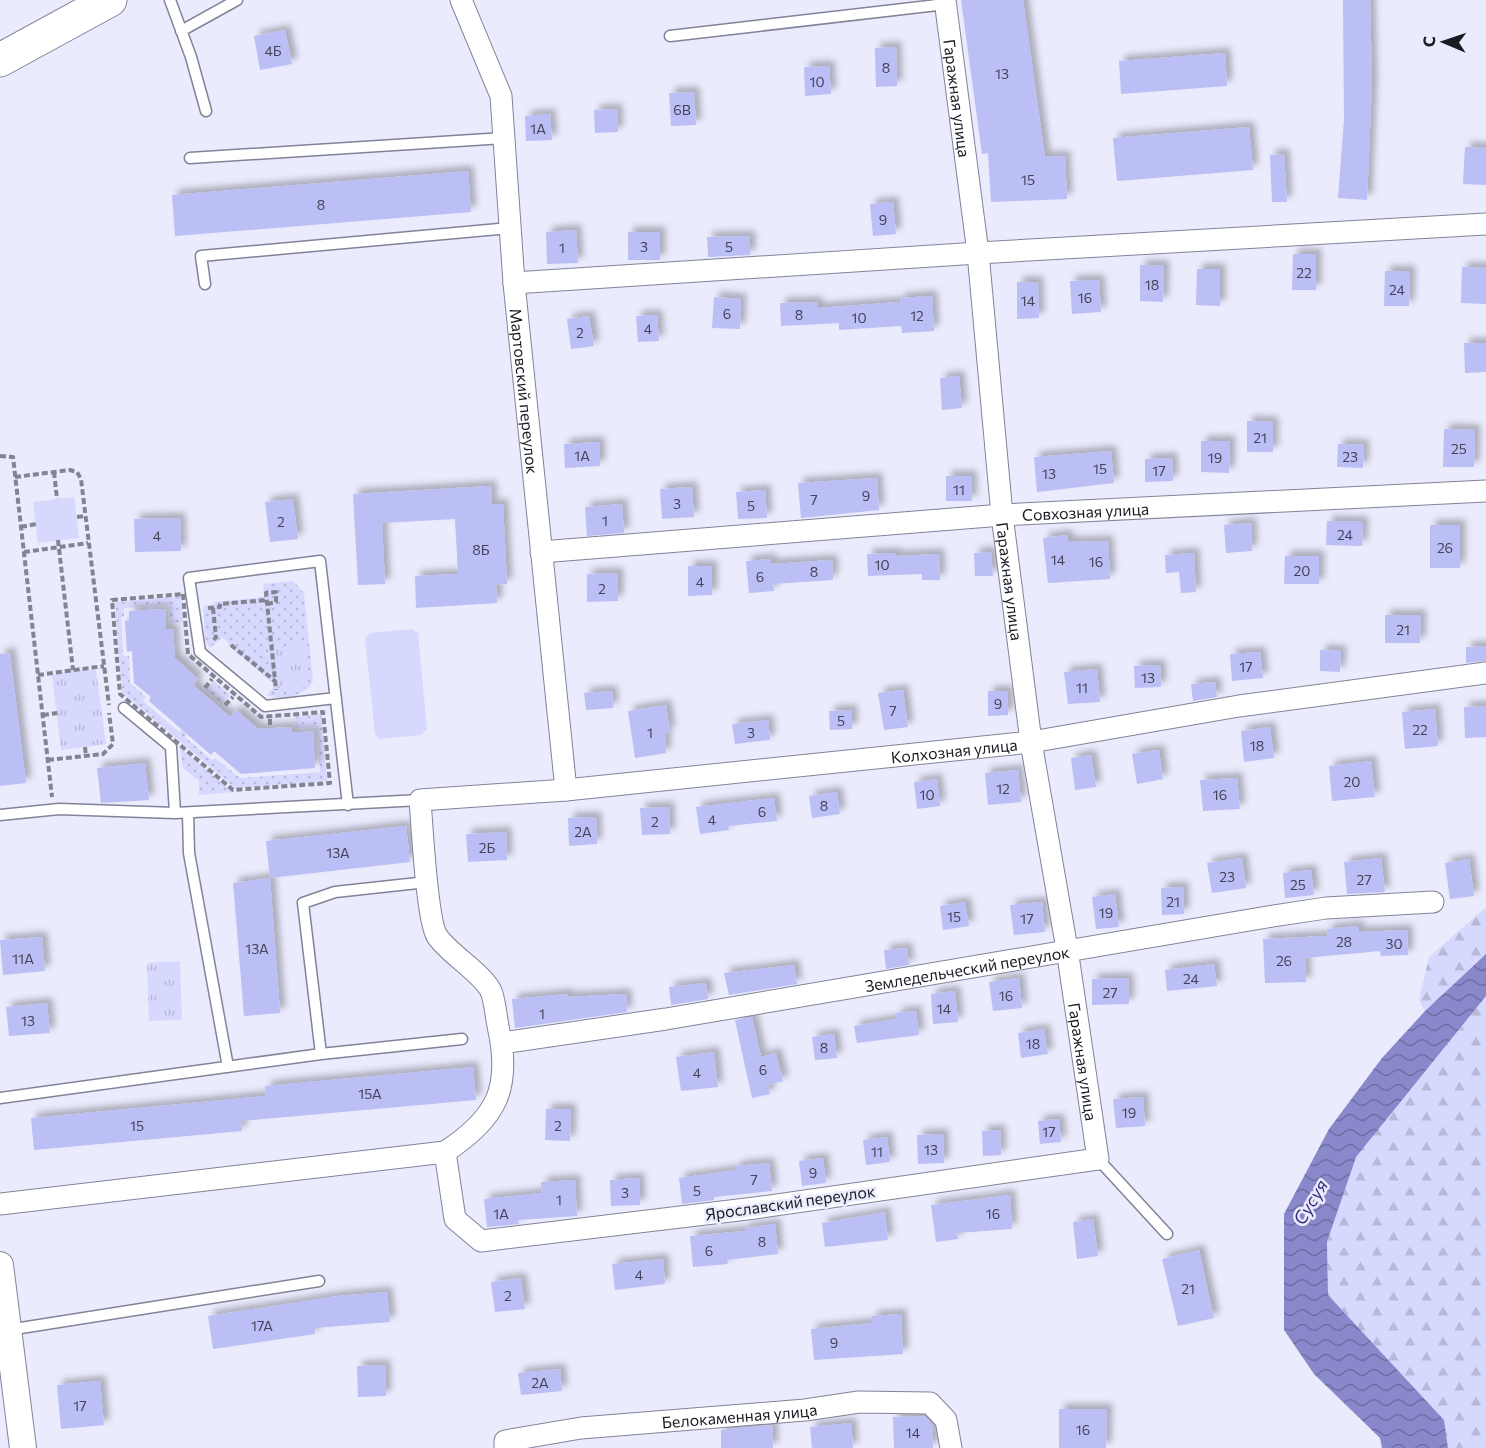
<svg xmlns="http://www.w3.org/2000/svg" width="1486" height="1448" viewBox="0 0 1486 1448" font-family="Commissioner,sans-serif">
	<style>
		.grass { fill: url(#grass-dots) }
		.forest { fill: url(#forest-firs) }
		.park { fill: url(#park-tufts) }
		.pitch { fill: #d7d8fe }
		.water { fill: url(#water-waves) }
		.building { fill: #bcbef6; filter: url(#shadow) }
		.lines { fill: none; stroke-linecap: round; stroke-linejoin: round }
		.service-casing { stroke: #828398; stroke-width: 13 }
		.minor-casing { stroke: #828398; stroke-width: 23 }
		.tertiary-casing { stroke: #828398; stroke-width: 28 }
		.primary-casing { stroke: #828398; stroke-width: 35 }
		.path { stroke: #838491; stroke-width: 4; stroke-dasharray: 6 3; stroke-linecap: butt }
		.service { stroke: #fff; stroke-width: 10 }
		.minor { stroke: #fff; stroke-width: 21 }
		.tertiary { stroke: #fff; stroke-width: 26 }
		.primary { stroke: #fff; stroke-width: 33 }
		.labels { text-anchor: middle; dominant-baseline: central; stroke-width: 5; stroke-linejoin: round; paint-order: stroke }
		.number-label { font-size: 14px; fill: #434458 }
		.street-label { font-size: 16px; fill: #1b1b23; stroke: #eaebfd }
		.water-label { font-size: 18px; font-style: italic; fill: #372d7c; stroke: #eaebfd }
	</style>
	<defs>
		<pattern id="grass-dots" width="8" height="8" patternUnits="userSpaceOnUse" patternTransform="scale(1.5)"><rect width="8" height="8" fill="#d7d8fe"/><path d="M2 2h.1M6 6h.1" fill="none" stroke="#b8b9d9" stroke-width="1.8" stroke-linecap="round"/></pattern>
		<pattern id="forest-firs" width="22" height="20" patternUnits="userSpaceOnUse" patternTransform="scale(1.5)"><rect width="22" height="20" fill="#d7d8fe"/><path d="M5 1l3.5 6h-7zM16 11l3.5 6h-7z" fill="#b8b9d9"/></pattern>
		<pattern id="park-tufts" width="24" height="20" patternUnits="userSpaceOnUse" patternTransform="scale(1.5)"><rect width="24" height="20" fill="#d7d8fe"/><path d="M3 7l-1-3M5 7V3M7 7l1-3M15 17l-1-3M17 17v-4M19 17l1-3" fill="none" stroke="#b8b9d9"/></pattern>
		<pattern id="water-waves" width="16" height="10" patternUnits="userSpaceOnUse" patternTransform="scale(1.5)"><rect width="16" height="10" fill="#8888ca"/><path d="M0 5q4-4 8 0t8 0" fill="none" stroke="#6e6ea4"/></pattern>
		<filter id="shadow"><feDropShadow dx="5.5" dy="-5.5" stdDeviation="3" flood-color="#0004"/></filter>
	</defs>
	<rect width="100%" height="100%" fill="#eaebfd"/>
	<path class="grass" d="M293 581 304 593 313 681C306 696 282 701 267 695L275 685 228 645 229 643 222 637 210 648 205 640 203 606 214 605V602L264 597 263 584Z
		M181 596 183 622 171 623 169 605 124 608V616L121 617 123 656H129L130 683 146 697 143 701 179 732 182 729 187 734 185 737 212 760 215 758 240 778 320 772 316 727 296 728 295 717 321 714 327 781 235 788 122 692 115 602Z
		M214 681 230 695 222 704 206 690Z
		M180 748 233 792 199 795V781L183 768Z"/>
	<path class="forest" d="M1486 907V954L1425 1011 1419 1000 1429 957Z
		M1486 996V1448H1448L1444 1420 1328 1295 1327 1242 1356 1156Z"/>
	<path class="park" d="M305 640 308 682 301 690 280 692 275 647 291 646Z
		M73 670H96L106 744 61 750 52 675Z
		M180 961 182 1020 149 1021 147 963Z"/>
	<path class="pitch" d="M74 497 79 538 38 543 33 502Z
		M412 629 418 633 427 729 421 735 380 739 375 734 365 639 370 633Z"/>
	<path class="water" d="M1486 954V996L1356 1157 1327 1242 1328 1295 1444 1420 1448 1448H1382L1380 1438 1314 1374 1284 1330V1214L1329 1129 1382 1058 1425 1011Z"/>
	<path class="building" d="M961 0H1023L1045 157 1065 156 1067 199 991 202 988 153 982 154Z
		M1343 0H1370L1372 82 1367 200 1338 198 1344 120Z
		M285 30 292 64 260 70 254 36Z
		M896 47 897 86 876 87 875 48Z
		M1225 53 1227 86 1121 94 1119 61Z
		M829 66 831 94 805 96 804 67Z
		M694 92 696 125 671 126 669 93Z
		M617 109 618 132 595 133 594 110Z
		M550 114 552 140 526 141 525 116Z
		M1249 127 1253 170 1117 181 1113 138Z
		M1465 147 1486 148V185L1463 184Z
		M1284 154 1287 202H1272L1270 155Z
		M468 171 471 212 175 236 172 195Z
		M893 202 896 234 873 236 870 204Z
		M576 230 578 263 547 264 546 232Z
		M628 232H660V260H628Z
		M750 236V255L708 257 707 237Z
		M1293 254H1316V290H1292Z
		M1140 265 1164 266 1163 302 1140 301Z
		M1462 267 1486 268V304L1461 303Z
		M1197 269H1220V306L1196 305Z
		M1385 271H1410L1409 306H1384Z
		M1099 280 1101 312 1072 314 1070 281Z
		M1017 282H1038L1039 318 1017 319Z
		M932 296 934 331 902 333 901 326 839 330V323L781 326 780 303 817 302 818 308 900 302V298Z
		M714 297 741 299 740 329 712 328Z
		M657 315 659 341 638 342 636 316Z
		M589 316 594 346 571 349 567 319Z
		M1464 343H1486V372L1465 373Z
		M959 376 962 408 942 410 940 378Z
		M1247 421 1273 422V452H1247Z
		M1444 429 1475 430 1474 467H1443Z
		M1201 441H1230L1229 473 1201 472Z
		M599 442 600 466 565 468 564 444Z
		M1338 444 1364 445 1363 468 1337 467Z
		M1111 451 1114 483 1037 492 1034 457Z
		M1172 458 1173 481 1145 482V459Z
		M946 476H971L972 501H946Z
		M877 478 879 510 801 518 798 483Z
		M491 486 492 505 503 504 507 584 496 585 497 603 416 608 415 576 458 574 455 519 382 523 385 584 358 585 353 494Z
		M692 487 694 517 662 519 660 489Z
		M765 490 767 518 738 519 736 492Z
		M293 499 298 539 270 542 265 502Z
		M622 504 624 533 587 536 585 507Z
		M180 518 181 551 135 552 134 519Z
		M1327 521 1363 522 1362 546 1326 545Z
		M1251 523 1252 551 1226 553 1224 525Z
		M1430 525H1460V568H1430Z
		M1067 535 1068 542 1108 541 1110 579 1048 583 1043 538Z
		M991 552 993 576H975L974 553Z
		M896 553V556L939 554 940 580H922V574L868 576 867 554Z
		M1194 553 1196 592 1181 593 1179 572 1166 573 1165 555Z
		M1285 556H1319V584H1284Z
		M771 559V564L832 560 833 580 773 584 774 591 749 593 746 561Z
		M688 566H712V595L688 596Z
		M618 573V601L587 602V574Z
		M165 609 166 629H173L175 658 198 679 193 685 230 717 236 710 258 729 291 727 292 733 313 731 315 768 241 774 214 751 211 755 149 701 151 697 134 683 132 651 127 652 125 621 129 620V611Z
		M1385 615H1421L1420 643H1385Z
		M1486 646V661L1466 663V647Z
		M1320 650 1341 651 1340 672 1320 671Z
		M1260 652 1263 678 1232 681 1230 654Z
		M10 653 26 783 0 786V654Z
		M1160 665 1161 687 1135 688 1134 666Z
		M1097 669 1100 702 1068 704 1064 672Z
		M1215 682 1217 697 1193 701 1191 684Z
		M903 690 908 727 884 730 878 693Z
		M612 691 613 708 586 710 584 693Z
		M988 691H1008V715L988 716Z
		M666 705 670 732 665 733 666 753 635 758 628 711Z
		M1486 706V737L1465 738 1464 707Z
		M1435 709 1438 746 1405 749 1402 712Z
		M852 710V729L830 730 829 711Z
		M768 720 770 740 735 744 732 724Z
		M1270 727 1274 758 1244 762 1241 731Z
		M1159 750 1163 779 1137 784 1132 754Z
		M1091 755 1096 787 1075 790 1071 758Z
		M1371 761 1375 797 1332 801 1329 766Z
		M145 763 149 800 101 803 97 768Z
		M1018 770 1021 802 988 805 985 773Z
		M1237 778 1240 809 1203 811 1200 780Z
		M937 779 940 806 917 809 914 782Z
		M837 792 840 814 812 818 809 796Z
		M774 798 777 821 728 826 729 830 700 834 696 807Z
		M669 807 670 834 642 835 640 808Z
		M596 817 597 844 569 846 568 818Z
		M406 826 410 862 270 878 266 841Z
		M506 832 507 860 468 862 466 834Z
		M1242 858 1246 888 1212 893 1207 863Z
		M1381 858 1385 892 1347 894 1344 862Z
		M1469 859 1474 896 1450 899 1445 863Z
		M1311 870 1314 895 1285 898 1283 873Z
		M270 878 280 1013 244 1016 233 883Z
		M1183 887 1184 914 1162 915 1161 888Z
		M1115 894 1119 927 1096 929 1092 897Z
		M965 902 969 926 943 930 940 906Z
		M1042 902 1045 932 1014 935 1010 905Z
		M1358 926 1359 932 1407 930 1408 955 1381 956 1380 951 1305 958 1306 982 1265 983 1263 939 1328 936 1327 929Z
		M42 937 45 971 3 975 0 940Z
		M907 948 909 965 886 969 884 950Z
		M1214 964 1217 986 1167 991 1165 970Z
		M794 965 797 984 729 995 724 973Z
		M1019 978 1022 1008 993 1011 989 982Z
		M1128 978 1129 1004 1092 1005V979Z
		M706 983 708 999 671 1005 669 987Z
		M955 991 958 1022 933 1024 931 994Z
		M568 994V997L626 994 627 1012 515 1028 512 999Z
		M47 1003 50 1033 9 1036 6 1007Z
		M916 1011 919 1035 857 1043 854 1026 897 1019 896 1013Z
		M752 1017 761 1057 776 1053 783 1081 768 1085 770 1094 752 1098 735 1020Z
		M1044 1029 1048 1054 1021 1058 1018 1033Z
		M834 1034 837 1058 815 1060 812 1037Z
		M714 1052 718 1087 681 1091 676 1057Z
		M473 1067 476 1100 241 1121 242 1131 34 1150 31 1118 266 1096 265 1086Z
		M1143 1097 1145 1126 1116 1128 1113 1099Z
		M546 1109H571L570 1141 545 1140Z
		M1059 1119 1061 1142 1040 1144 1038 1121Z
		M1000 1130 1001 1155 983 1156 982 1131Z
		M943 1134 944 1163 918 1164 917 1135Z
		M887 1137 890 1162 866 1165 863 1140Z
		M823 1158 826 1183 802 1186 799 1161Z
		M769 1163 772 1191 714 1197V1200L682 1204 679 1178 736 1170V1166Z
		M639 1178 640 1205 611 1206 610 1180Z
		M575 1180 577 1216 518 1220 519 1224 487 1227 484 1199 542 1193 541 1182Z
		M1010 1195 1012 1229 957 1233 958 1239 936 1242 931 1205Z
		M885 1212 888 1240 825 1247 822 1223Z
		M1093 1219 1098 1256 1077 1259 1073 1222Z
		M775 1224 778 1254 727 1260 728 1264 693 1267 690 1236 745 1231V1228Z
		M1199 1250 1214 1318 1178 1326 1162 1259Z
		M663 1259 665 1284 615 1290 612 1264Z
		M521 1278 525 1309 495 1312 491 1282Z
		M387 1292 390 1322 315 1328V1334L213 1349 208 1316 338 1296Z
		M901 1314 903 1354 814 1360 811 1329 872 1323V1316Z
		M385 1365 386 1396 358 1397 357 1366Z
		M560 1369 562 1391 521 1395 518 1373Z
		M100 1381 104 1425 61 1429 57 1385Z
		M1059 1409H1107L1106 1448H1059Z
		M924 1416 932 1424 933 1448H894L893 1417Z
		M851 1423 853 1448H812L810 1427Z
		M772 1425 773 1448H721V1430Z"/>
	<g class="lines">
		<g class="service-casing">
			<path id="service" d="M170 0 191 57 206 111
				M181 31 237 0
				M670 36 946 4
				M190 158 504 138
				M205 284 201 256 510 228
				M336 698 265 706 200 652 189 578 320 561 348 805
				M124 708 171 747 175 813
				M188 813 189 853 228 1067
				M0 815 59 809 175 813 420 800
				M321 1054 303 903 335 892 427 882
				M0 1098 321 1054 462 1039
				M1098 1159 1167 1234
				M8 1330 319 1281"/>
		</g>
		<g class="minor-casing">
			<g id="minor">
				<path id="s1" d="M461 0 501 96 514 283 566 790"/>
				<path id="s2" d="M945 0 978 253 1002 515 1031 742 1067 949 1098 1159 755 1208 481 1241 455 1219 445 1152C497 1118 512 1088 498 1026 496 1016 495 1001 491 991 482 973 449 954 437 936 427 920 422 825 420 800L566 790 1031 742 1239 706 1486 673"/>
				<path d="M514 283 978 253 1486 224"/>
				<path id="s3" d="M541 552 1002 515 1486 491"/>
				<path id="s4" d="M502 1043 666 1019 1273 916 1326 908 1433 902"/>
				<path d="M0 1204 445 1152"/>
				<path id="s5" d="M505 1448V1441L581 1428 805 1410 859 1402 930 1403 946 1420 951 1448"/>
			</g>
		</g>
		<g class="tertiary-casing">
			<path id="tertiary" d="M0 1265 23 1448"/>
		</g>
		<g class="primary-casing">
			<path id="primary" d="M0 60 110 0"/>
		</g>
		<path class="path" d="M0 456 13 457 52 797
			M54 472 57 499
			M15 477 70 470 77 472 81 479 109 705
			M77 517 85 516
			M21 527 36 524
			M58 540 73 670
			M24 552 88 543
			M183 594 188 654 253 710 261 717 323 712 330 783 233 790 120 694 112 600Z
			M267 604 276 602V592L266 593 276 690
			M208 608 220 607V604L267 600
			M213 608 216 637 214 640
			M231 645 275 681
			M38 675 104 666
			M205 688 212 679
			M225 705 233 697
			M43 715 57 713
			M270 719V727
			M85 747 86 756
			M48 760 103 754 113 744 109 713"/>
		<use href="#service" class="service"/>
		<use href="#minor" class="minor"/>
		<use href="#tertiary" class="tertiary"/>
		<use href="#primary" class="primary"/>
	</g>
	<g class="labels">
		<g class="number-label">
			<text x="273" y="50">4Б</text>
			<text x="886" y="67">8</text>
			<text x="1002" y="73">13</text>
			<text x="817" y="81">10</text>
			<text x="682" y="109">6В</text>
			<text x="538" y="128">1А</text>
			<text x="1028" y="179">15</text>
			<text x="321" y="204">8</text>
			<text x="883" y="219">9</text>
			<text x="644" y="246">3</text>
			<text x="729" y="246">5</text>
			<text x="562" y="247">1</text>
			<text x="1304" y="272">22</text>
			<text x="1152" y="284">18</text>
			<text x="1397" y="289">24</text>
			<text x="1085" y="297">16</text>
			<text x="1028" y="300">14</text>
			<text x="727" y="313">6</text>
			<text x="799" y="314">8</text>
			<text x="917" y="315">12</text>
			<text x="859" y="317">10</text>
			<text x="648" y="328">4</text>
			<text x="580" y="332">2</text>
			<text x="1260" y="437">21</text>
			<text x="1459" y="448">25</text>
			<text x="582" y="455">1А</text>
			<text x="1350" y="456">23</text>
			<text x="1215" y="457">19</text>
			<text x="1100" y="468">15</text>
			<text x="1159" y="470">17</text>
			<text x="1049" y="473">13</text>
			<text x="959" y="489">11</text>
			<text x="866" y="495">9</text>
			<text x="814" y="499">7</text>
			<text x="677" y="503">3</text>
			<text x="751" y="505">5</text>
			<text x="605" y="520">1</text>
			<text x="281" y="521">2</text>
			<text x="1345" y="534">24</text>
			<text x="157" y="535">4</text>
			<text x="1445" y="547">26</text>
			<text x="481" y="549">8Б</text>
			<text x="1058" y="559">14</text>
			<text x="1096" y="561">16</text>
			<text x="882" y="564">10</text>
			<text x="1302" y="570">20</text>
			<text x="814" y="571">8</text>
			<text x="760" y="576">6</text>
			<text x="700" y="581">4</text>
			<text x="602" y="588">2</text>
			<text x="1403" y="629">21</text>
			<text x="1246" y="666">17</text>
			<text x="1148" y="677">13</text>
			<text x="1082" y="687">11</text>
			<text x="998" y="703">9</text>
			<text x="893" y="710">7</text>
			<text x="841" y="720">5</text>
			<text x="1420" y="729">22</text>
			<text x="650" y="732">1</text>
			<text x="751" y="732">3</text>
			<text x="1257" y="745">18</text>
			<text x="1352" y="781">20</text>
			<text x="1003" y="788">12</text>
			<text x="927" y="794">10</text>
			<text x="1220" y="794">16</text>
			<text x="824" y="805">8</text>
			<text x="762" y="811">6</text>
			<text x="712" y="819">4</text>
			<text x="655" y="821">2</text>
			<text x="583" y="831">2А</text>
			<text x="487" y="847">2Б</text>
			<text x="338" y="852">13А</text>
			<text x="1227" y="876">23</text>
			<text x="1364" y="879">27</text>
			<text x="1298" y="884">25</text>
			<text x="1173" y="901">21</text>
			<text x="1106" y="912">19</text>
			<text x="954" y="916">15</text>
			<text x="1027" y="918">17</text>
			<text x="1344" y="941">28</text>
			<text x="1394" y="943">30</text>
			<text x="257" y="948">13А</text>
			<text x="23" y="958">11А</text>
			<text x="1284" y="960">26</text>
			<text x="1191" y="978">24</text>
			<text x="1110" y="992">27</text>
			<text x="1006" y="995">16</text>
			<text x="944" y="1008">14</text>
			<text x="542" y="1013">1</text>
			<text x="28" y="1020">13</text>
			<text x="1033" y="1043">18</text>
			<text x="824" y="1047">8</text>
			<text x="763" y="1069">6</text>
			<text x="697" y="1072">4</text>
			<text x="370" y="1093">15А</text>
			<text x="1129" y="1112">19</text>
			<text x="137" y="1125">15</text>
			<text x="558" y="1125">2</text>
			<text x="1049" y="1131">17</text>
			<text x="931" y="1149">13</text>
			<text x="877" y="1151">11</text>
			<text x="813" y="1172">9</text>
			<text x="754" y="1179">7</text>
			<text x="697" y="1190">5</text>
			<text x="625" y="1192">3</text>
			<text x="559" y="1199">1</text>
			<text x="501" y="1213">1А</text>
			<text x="993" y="1213">16</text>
			<text x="762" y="1241">8</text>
			<text x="709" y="1250">6</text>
			<text x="639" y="1274">4</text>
			<text x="1188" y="1288">21</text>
			<text x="508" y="1295">2</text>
			<text x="262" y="1325">17А</text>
			<text x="834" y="1342">9</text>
			<text x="540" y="1382">2А</text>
			<text x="80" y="1405">17</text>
			<text x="1083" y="1429">16</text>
			<text x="913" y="1432">14</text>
		</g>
		<g class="street-label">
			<text stroke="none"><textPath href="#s2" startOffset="99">Гаражная улица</textPath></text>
			<text stroke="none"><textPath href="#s1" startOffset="400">Мартовский переулок</textPath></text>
			<text stroke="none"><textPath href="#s3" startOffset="546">Совхозная улица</textPath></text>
			<text stroke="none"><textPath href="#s2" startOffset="585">Гаражная улица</textPath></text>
			<text stroke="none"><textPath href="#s2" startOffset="2830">Колхозная улица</textPath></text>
			<text stroke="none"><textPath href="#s4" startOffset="471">Земледельческий переулок</textPath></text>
			<text stroke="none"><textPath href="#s2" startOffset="1071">Гаражная улица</textPath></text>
			<text transform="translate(790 1202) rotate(-8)">Ярославский переулок</text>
			<text stroke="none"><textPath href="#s5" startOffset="243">Белокаменная улица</textPath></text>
		</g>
		<g class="water-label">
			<text transform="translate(1310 1202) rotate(-59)">Сусуя</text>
		</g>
	</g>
	<g transform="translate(1444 42) rotate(272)" stroke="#eaebfd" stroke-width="4.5" paint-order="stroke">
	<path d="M0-4.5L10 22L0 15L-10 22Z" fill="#1b1b23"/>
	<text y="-9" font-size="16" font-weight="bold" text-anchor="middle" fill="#1b1b23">С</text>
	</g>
</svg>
